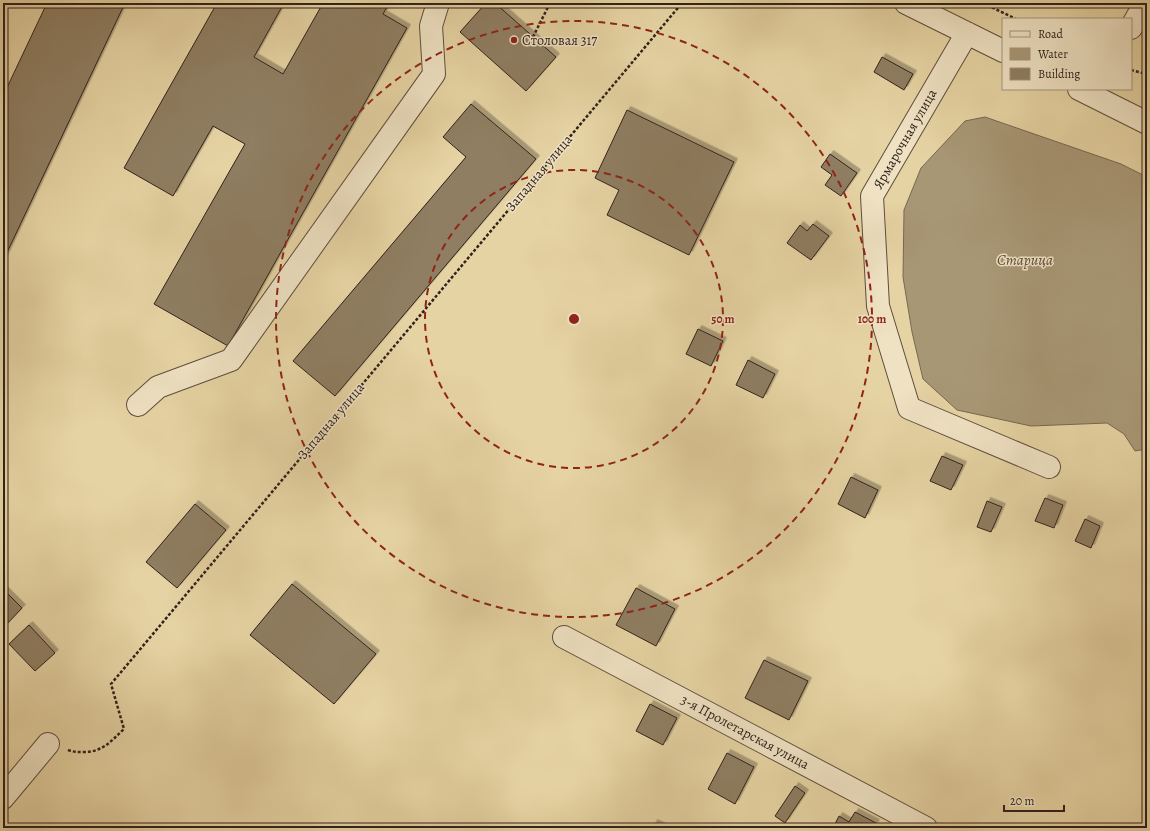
<svg xmlns="http://www.w3.org/2000/svg" width="1150" height="831" viewBox="0 0 1150 831" font-family="Alegreya,serif">
	<style>
		.water { fill: #a89775; stroke: #786851 }
		.building { fill: #8f7e62; stroke: #30221c; filter: url(#shadow) }
		.lines { fill: none; stroke-linecap: round; stroke-linejoin: round }
		.minor-casing { stroke: #5e4e3e; stroke-width: 24 }
		.path { stroke: #30221c; stroke-width: 2.5; stroke-dasharray: 3 2; stroke-linecap: butt }
		.minor { stroke: #efe2c3; stroke-width: 22 }
		.ring { fill: none; stroke: #8f2418; stroke-width: 2; stroke-dasharray: 7 5 }
		.poi-dot { fill: #8f2418; stroke: #efe2c3; stroke-width: 1.5 }
		.labels { text-anchor: middle; dominant-baseline: central; stroke-width: 3; stroke-linejoin: round; paint-order: stroke }
		.poi-label { font-size: 14px; fill: #30221c; stroke: #efe2c3; text-anchor: start }
		.street-label { font-size: 14px; fill: #30221c; stroke: #efe2c3 }
		.water-label { font-size: 15px; font-style: italic; fill: #5a4b3b; stroke: #efe2c3 }
		.centre { fill: #8f2418; stroke: #efe2c3; stroke-width: 2 }
		.ring-label { font-size: 12px; text-anchor: middle; font-weight: bold; fill: #8f2418; stroke: #efe2c3; stroke-width: 3; stroke-linejoin: round; paint-order: stroke }
	</style>
	<defs>
		<filter id="shadow"><feDropShadow dx="3.5" dy="-3.5" stdDeviation="0" flood-color="#0004"/></filter>
	</defs>
	<rect width="100%" height="100%" fill="#e6d3a3"/>
	<filter id="stains"><feTurbulence type="fractalNoise" baseFrequency=".005" numOctaves="4"/><feColorMatrix values="0 0 0 0 .2 0 0 0 0 .09 0 0 0 0 .02 0 0 0 .5 -.17"/></filter>
	<radialGradient id="worn" r=".72"><stop offset=".6" stop-color="#630" stop-opacity="0"/><stop offset="1" stop-color="#630" stop-opacity=".3"/></radialGradient>
	<path class="water" d="M985 117 1121 164 1147 177V449L1135 451 1124 434 1107 423 1031 426 957 410 923 379 912 332 903 277 904 210 921 168 965 121Z"/>
	<path class="building" d="M47 3H125L3 261V96Z
		M217 3H284L254 57 283 74 323 3H381L387 7 383 14 407 28 228 346 154 304 245 144 213 126 173 196 124 168Z
		M486 3H495L556 57 526 91 460 32Z
		M882 57 913 74 904 90 874 72Z
		M471 104 536 159 335 396 293 361 466 157 443 137Z
		M627 110 734 162 689 255 607 215 619 190 595 178Z
		M830 154 857 173 841 196 825 185 832 175 821 167Z
		M813 224 829 236 811 260 787 243 800 225 807 231Z
		M698 329 723 341 711 366 686 354Z
		M748 360 775 374 763 398 736 385Z
		M942 456 963 465 951 490 930 481Z
		M851 477 878 490 865 518 838 504Z
		M1045 498 1063 505 1054 528 1035 521Z
		M987 501 1002 507 991 532 977 527Z
		M195 504 226 530 177 588 146 562Z
		M1085 519 1100 526 1091 548 1075 541Z
		M292 584 376 654 334 704 250 635Z
		M636 588 675 609 656 646 616 625Z
		M3 589 22 608 3 628Z
		M29 625 55 653 35 671 9 644Z
		M764 660 808 681 789 720 745 698Z
		M650 704 677 718 663 745 636 731Z
		M727 753 754 767 735 804 708 789Z
		M795 786 805 793 785 823 775 816Z
		M855 812 876 823 873 828H833L839 816 849 822Z
		M654 823 665 828H652Z"/>
	<g class="lines">
		<g class="minor-casing">
			<path id="minor" d="M906 3 1003 51
				M1131 28 1145 3
				M967 33 872 196 878 306 909 408 1049 467
				M1079 89 1147 123
				M138 405 158 387 231 360 434 74 431 26 438 3
				M564 637 926 828
				M3 798 48 744"/>
		</g>
		<path class="path" d="M983 3 1016 19
			M533 37 550 3
			M1131 70 1147 74
			M68 750C73 752 78 752 84 752 103 752 111 741 124 729L111 684 682 3"/>
		<use href="#minor" class="minor"/>
	</g>
	<g class="ring">
		<circle cx="574" cy="319" r="149"/>
		<circle cx="574" cy="319" r="298"/>
	</g>
	<circle class="poi-dot" cx="514" cy="40" r="4"/>
	<g class="labels">
		<g class="poi-label">
			<text x="522" y="40">Столовая 317</text>
		</g>
		<g class="street-label">
			<text transform="translate(905 139) rotate(-60)">Ярмарочная улица</text>
			<text transform="translate(539 173) rotate(-50)">Западная улица</text>
			<text transform="translate(331 421) rotate(-50)">Западная улица</text>
			<text transform="translate(745 732) rotate(28)">3-я Пролетарская улица</text>
		</g>
		<g class="water-label">
			<text x="1025" y="260">Старица</text>
		</g>
	</g>
	<circle cx="574" cy="319" r="6" class="centre"/>
	<g class="ring-label">
		<text x="723" y="323">50 m</text>
		<text x="872" y="323">100 m</text>
	</g>
	<rect width="1150" height="831" fill="none" stroke="#e6d3a3" stroke-width="16"/>
	<rect x="4" y="4" width="1142" height="823" fill="none" stroke="#30221c" stroke-width="2"/>
	<rect x="8" y="8" width="1134" height="815" fill="none" stroke="#30221c"/>
	<rect x="1002" y="18" width="130" height="72" fill="#efe2c3" stroke="#a39580"/>
	<rect x="1010" y="31" width="20" height="6" fill="#efe2c3" stroke="#a39580"/>
	<text x="1038" y="38" font-size="12" fill="#30221c">Road</text>
	<rect x="1010" y="48" width="20" height="12" fill="#a89775" stroke="#a39580"/>
	<text x="1038" y="58" font-size="12" fill="#30221c">Water</text>
	<rect x="1010" y="68" width="20" height="12" fill="#8f7e62" stroke="#a39580"/>
	<text x="1038" y="78" font-size="12" fill="#30221c">Building</text>
	<path d="M1004 805v6h60v-6" fill="none" stroke="#30221c" stroke-width="2"/>
	<text x="1010" y="805" font-size="12" fill="#30221c" stroke="#efe2c3" stroke-width="3" paint-order="stroke">20 m</text>
	<rect width="100%" height="100%" filter="url(#stains)"/>
	<rect width="100%" height="100%" fill="url(#worn)"/>
</svg>
